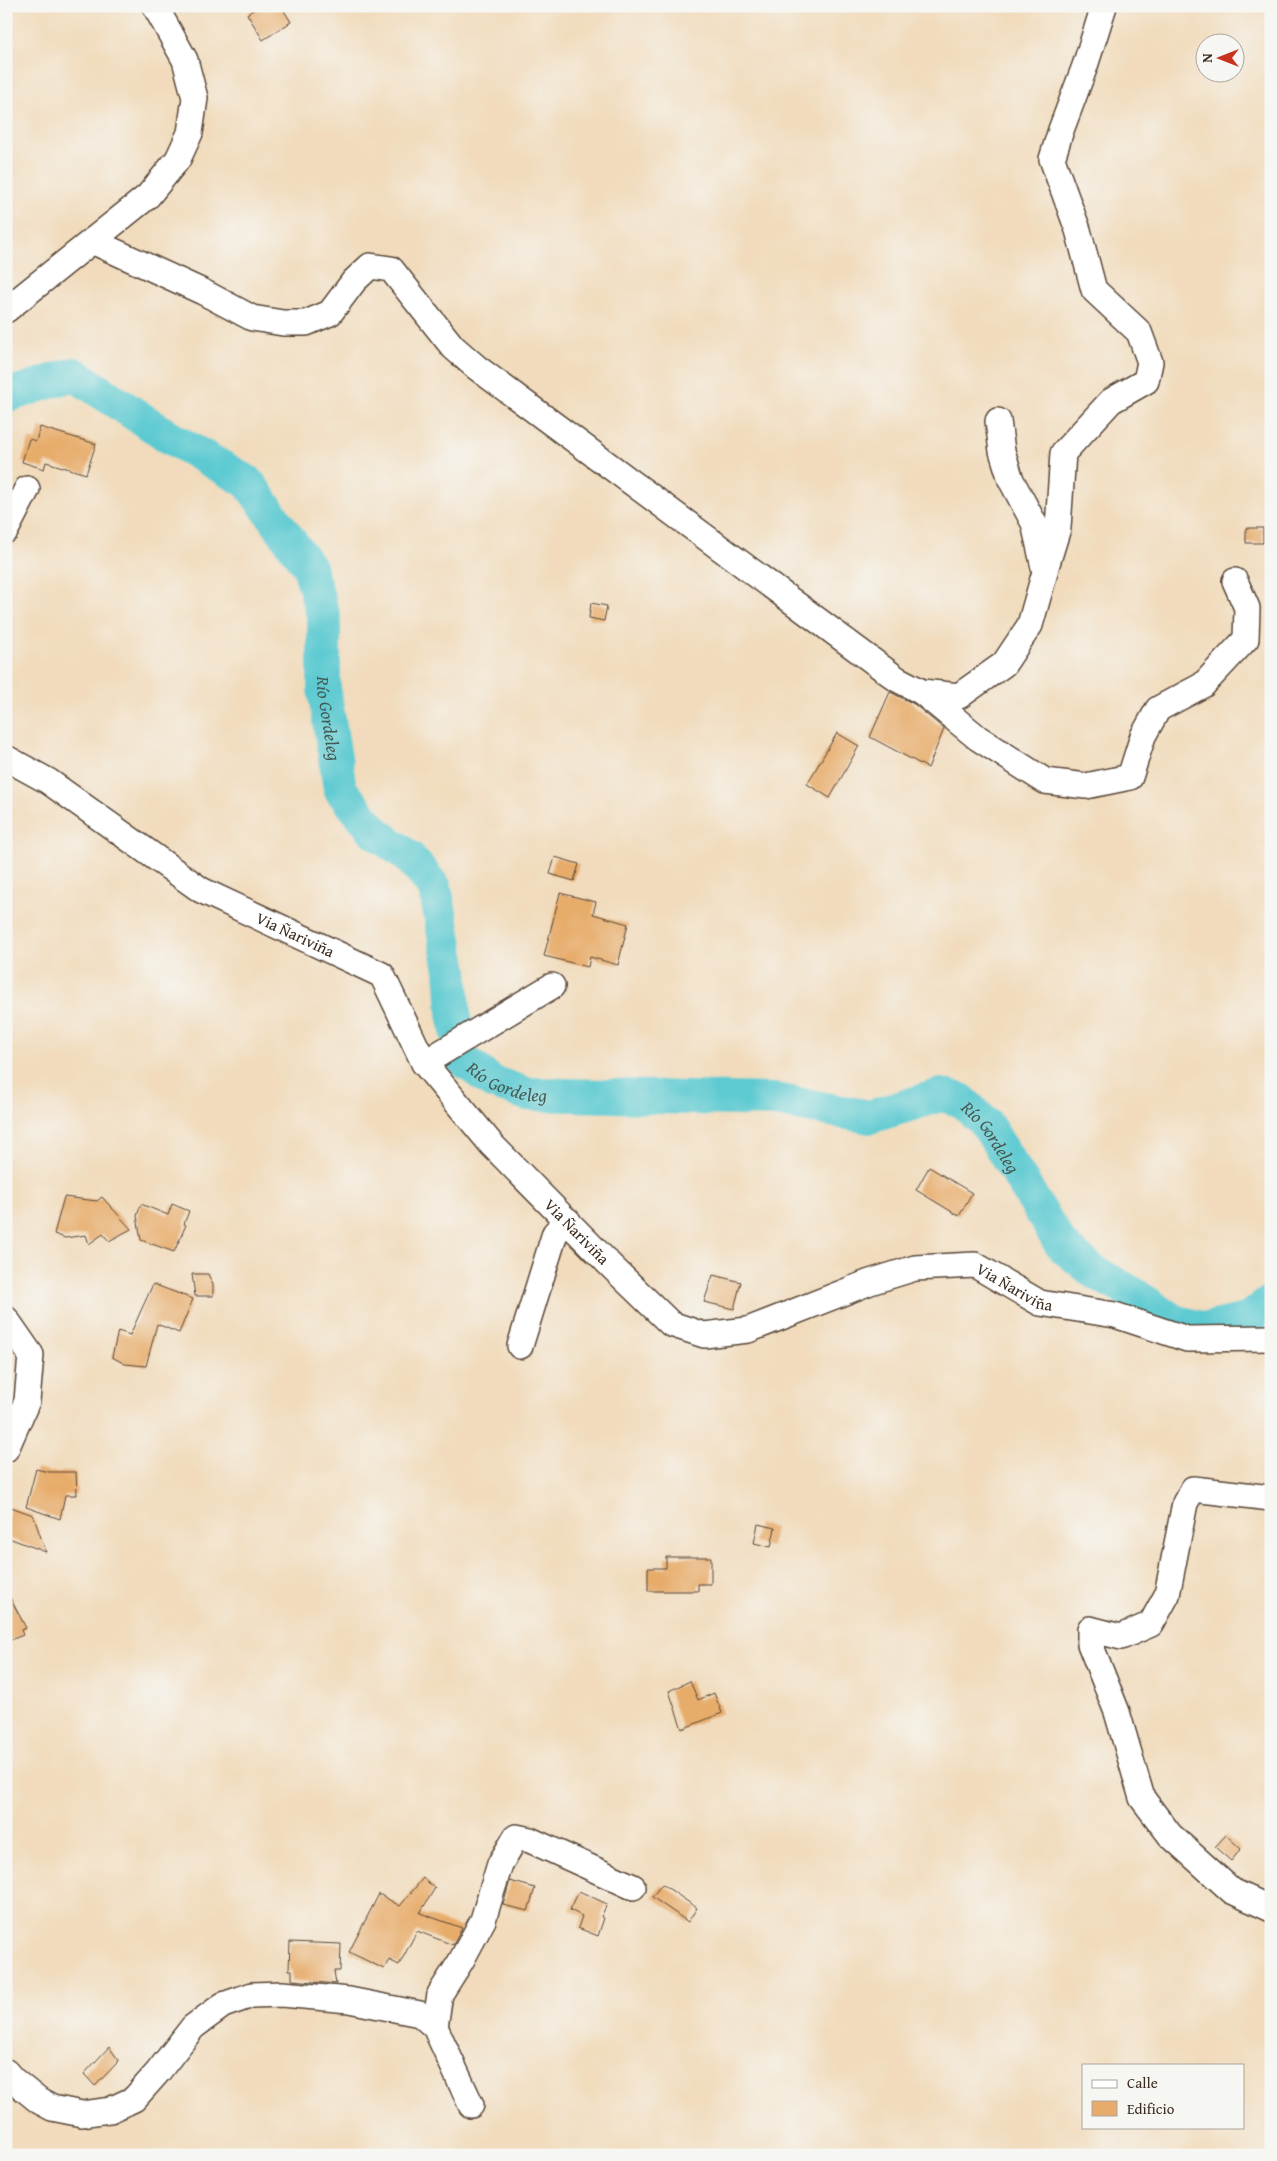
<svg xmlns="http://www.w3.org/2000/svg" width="1277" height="2161" viewBox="0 0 1277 2161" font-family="'Gentium Book Plus',serif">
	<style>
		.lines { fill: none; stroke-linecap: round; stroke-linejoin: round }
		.river { stroke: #5dcad1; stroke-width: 34 }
		.building { fill: #e7ac6b }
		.minor-casing { stroke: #564536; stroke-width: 28 }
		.minor { stroke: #fff; stroke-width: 25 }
		.labels { text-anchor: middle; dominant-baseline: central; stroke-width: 5; stroke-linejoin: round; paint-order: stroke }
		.street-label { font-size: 16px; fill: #3b2a1e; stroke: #f6f6f2 }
		.water-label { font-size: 18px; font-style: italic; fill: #455a54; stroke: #f6f6f2 }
	</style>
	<rect width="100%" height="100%" fill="#f6f6f2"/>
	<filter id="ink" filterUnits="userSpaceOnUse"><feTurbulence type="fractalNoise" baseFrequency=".02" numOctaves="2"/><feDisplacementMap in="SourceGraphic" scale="10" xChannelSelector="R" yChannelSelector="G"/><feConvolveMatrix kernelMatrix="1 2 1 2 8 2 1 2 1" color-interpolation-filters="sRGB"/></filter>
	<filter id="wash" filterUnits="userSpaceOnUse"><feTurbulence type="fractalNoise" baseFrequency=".0096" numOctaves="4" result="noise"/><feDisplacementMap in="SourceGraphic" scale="20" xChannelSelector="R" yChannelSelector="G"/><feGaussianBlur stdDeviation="1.12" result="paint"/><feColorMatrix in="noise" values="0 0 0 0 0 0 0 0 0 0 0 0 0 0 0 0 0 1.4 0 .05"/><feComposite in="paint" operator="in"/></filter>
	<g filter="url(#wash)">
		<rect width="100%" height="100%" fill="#f1dbbc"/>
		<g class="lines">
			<path class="river" id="s1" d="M6 396 74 374 169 437 248 482 309 567 324 618V689L340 789 375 832 409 857 435 888 451 970 454 1013 462 1059 492 1082 527 1094 775 1100 870 1117 941 1095 961 1100 987 1125 1062 1246 1094 1272 1134 1294 1174 1321 1205 1329 1246 1320 1271 1302"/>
		</g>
		<g id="blocks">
			<path class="building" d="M259 6H281L291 22 263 40 247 14Z
				M40 427 96 444 86 474 46 462 44 469 22 462 29 439 36 441Z
				M1246 528H1263V543H1246Z
				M591 603 607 606 604 621 589 618Z
				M890 692 914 704 944 729 928 768 870 737Z
				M837 733 859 746 830 798 807 784Z
				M555 857 579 864 574 881 550 874Z
				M560 893 596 902 593 914 628 924 618 965 590 957 588 967 544 956Z
				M929 1167 972 1193 959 1216 916 1190Z
				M64 1197 97 1201 102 1197 131 1229 109 1241 103 1234 89 1244 86 1235 65 1238 54 1234Z
				M141 1204 168 1215 172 1204 189 1211 184 1224 186 1225 174 1252 141 1240 137 1216Z
				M192 1274H208L213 1285V1296H195Z
				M713 1275 741 1282 734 1309 704 1302Z
				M153 1284 193 1299 179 1333 157 1324 146 1366 125 1364 112 1357 118 1331 130 1335Z
				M36 1469 49 1472H76L77 1495H65L60 1519 26 1507Z
				M11 1507 33 1515 46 1552 6 1537V1521Z
				M758 1524 775 1528 771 1547 754 1543Z
				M666 1557H711V1584H698V1591H648V1568H666Z
				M6 1590 26 1628 21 1630 23 1635 6 1642Z
				M690 1681 698 1700 714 1693 722 1713 682 1729 669 1691Z
				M1226 1835 1241 1849 1231 1861 1215 1847Z
				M423 1878 435 1888 420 1913 462 1928 453 1945 417 1931 399 1965 389 1960 384 1969 349 1952 379 1894 400 1906Z
				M510 1881 535 1888 528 1911 503 1905Z
				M662 1884 697 1908 688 1922 652 1897Z
				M579 1891 607 1904 601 1917 604 1918 598 1936 578 1928 582 1916 570 1910Z
				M290 1942 341 1944 340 1971H334L336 1984 292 1980V1970H289Z
				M109 2047 119 2061 95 2086 84 2074Z"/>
		</g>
	</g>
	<g filter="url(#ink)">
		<use href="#blocks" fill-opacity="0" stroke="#564536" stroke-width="1"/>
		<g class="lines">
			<g class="minor-casing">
				<g id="minor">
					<path d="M92 241 203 292 252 318 283 323H306L330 313 354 281 370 266 391 269 453 347 476 367 897 679 922 692 959 696 1004 664 1030 625 1045 572 1034 523 1011 480 1002 451 998 421"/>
					<path d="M6 310 148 196 178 159 190 133 195 98 185 60 155 6"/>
					<path d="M6 530 27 489"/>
					<path d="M1045 570 1058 528 1063 453 1111 401 1146 381 1150 362 1139 332 1094 290 1078 230 1052 159 1061 130 1085 66 1104 6"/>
					<path d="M922 692 978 738 1045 781 1086 786 1130 777 1143 736 1158 709 1203 685 1246 639 1247 608 1235 581"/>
					<path id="s2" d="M6 758 48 781 201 890 382 975 424 1063 492 1145 612 1267 671 1324 704 1335 748 1330 870 1282 915 1268 975 1265 1040 1303 1115 1315 1187 1339 1271 1338"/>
					<path d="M424 1063 552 986"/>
					<path d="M6 1319 31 1355 27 1401 6 1449"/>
					<path d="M520 1346 555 1233 568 1221"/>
					<path d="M1271 1498 1193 1489 1185 1503 1167 1595 1151 1624 1121 1637 1090 1629V1644L1117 1712 1142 1798 1170 1835 1232 1891 1271 1909"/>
					<path d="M435 2027 440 1994 461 1961 483 1920 500 1864 516 1837 530 1840 633 1887"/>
					<path d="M6 2072 12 2079 39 2101 52 2108 82 2114 110 2110 134 2099 158 2072 193 2027 223 2005 252 1995 282 1994 349 2000 420 2014 435 2027 471 2105"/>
				</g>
			</g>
			<use href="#minor" class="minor"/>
		</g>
	</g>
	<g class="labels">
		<g class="street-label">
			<text stroke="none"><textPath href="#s2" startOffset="340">Via Ñariviña</textPath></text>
			<text stroke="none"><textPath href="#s2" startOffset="761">Via Ñariviña</textPath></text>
			<text stroke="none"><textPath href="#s2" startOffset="1256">Via Ñariviña</textPath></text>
		</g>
		<g class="water-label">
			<text stroke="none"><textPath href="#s1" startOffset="535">Río Gordeleg</textPath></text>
			<text stroke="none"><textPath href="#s1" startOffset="970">Río Gordeleg</textPath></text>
			<text stroke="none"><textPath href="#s1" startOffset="1480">Río Gordeleg</textPath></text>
		</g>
	</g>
	<rect width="1277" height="2161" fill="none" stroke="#f6f6f2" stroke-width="25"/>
	<rect x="1082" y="2064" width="162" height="65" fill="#f6f6f2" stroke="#aba49d"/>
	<rect x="1092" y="2080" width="25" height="8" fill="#ffffff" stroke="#aba49d"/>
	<text x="1127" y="2088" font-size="15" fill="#3b2a1e">Calle</text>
	<rect x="1092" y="2101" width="25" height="15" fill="#e7ac6b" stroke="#aba49d"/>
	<text x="1127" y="2114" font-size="15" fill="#3b2a1e">Edificio</text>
	<g transform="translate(1220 58) rotate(270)"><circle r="24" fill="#f6f6f2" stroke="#aba49d"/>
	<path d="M0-4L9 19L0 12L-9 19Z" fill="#c8321e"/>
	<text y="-8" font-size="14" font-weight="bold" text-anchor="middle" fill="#3b2a1e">N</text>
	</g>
</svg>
